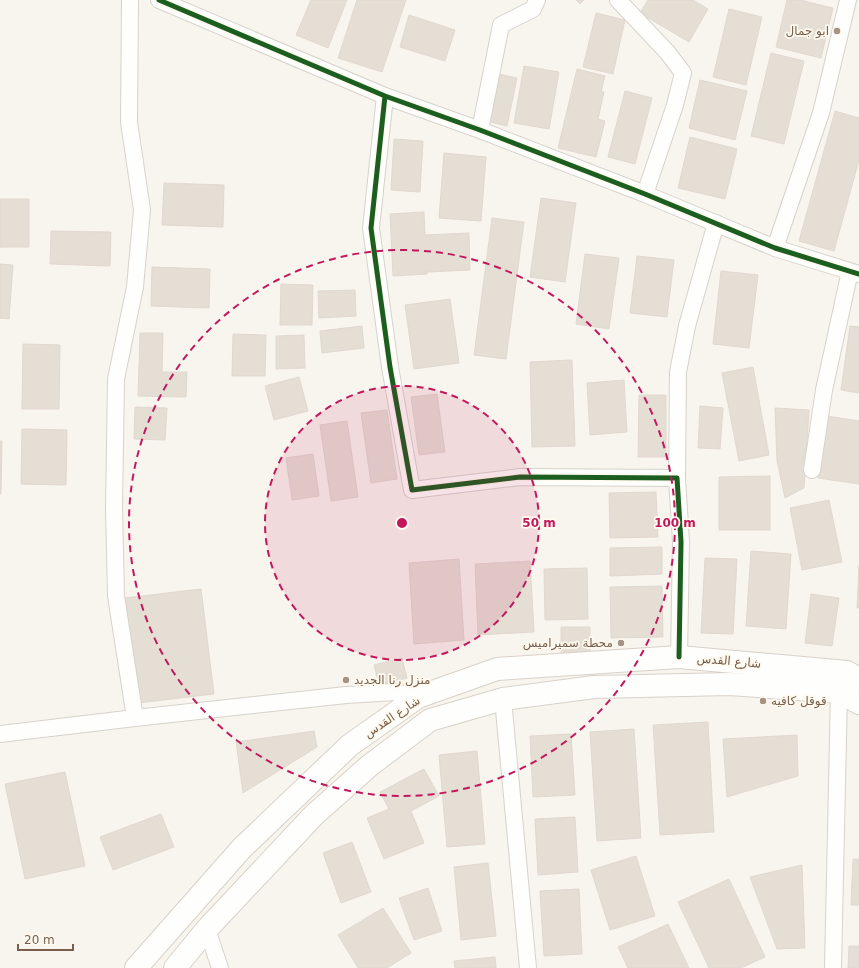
<svg xmlns="http://www.w3.org/2000/svg" width="859" height="968" viewBox="0 0 859 968" font-family="'DejaVu Sans','Noto Naskh Arabic',sans-serif">
	<style>
		.building { fill: #e5ded5; stroke: #e1d8d0 }
		.lines { fill: none; stroke-linecap: round; stroke-linejoin: round }
		.minor-casing { stroke: #d7d2cb; stroke-width: 18 }
		.secondary-casing { stroke: #d8d1c9; stroke-width: 24 }
		.minor { stroke: #fefefc; stroke-width: 16 }
		.secondary { stroke: #fefefc; stroke-width: 22 }
		.cycleway-casing { stroke: #fffaef; stroke-width: 8 }
		.cycleway { stroke: #1b5e20; stroke-width: 5 }
		.ring { fill: none; stroke: #c2185b; stroke-width: 2; stroke-dasharray: 7 5 }
		.poi-dot { fill: #a59384; stroke: #fffaef; stroke-width: 1.5 }
		.labels { text-anchor: middle; dominant-baseline: central; stroke-width: 3.5; stroke-linejoin: round; paint-order: stroke }
		.poi-label { font-size: 12px; fill: #785e4b; stroke: #fffaef; text-anchor: end }
		.street-label { font-size: 12px; fill: #785e4b; stroke: #fffaef }
		.centre { fill: #c2185b; stroke: #fffaef; stroke-width: 2 }
		.ring-label { font-size: 12px; text-anchor: middle; font-weight: bold; fill: #c2185b; stroke: #fffaef; stroke-width: 3.5; stroke-linejoin: round; paint-order: stroke }
	</style>
	<rect width="100%" height="100%" fill="#f8f5ee"/>
	<path class="building" d="M311 0H347L328 48 296 35Z
		M357 0H406L382 72 338 58Z
		M576 0H584L580 4Z
		M648 0H693L708 9 689 42 640 13Z
		M787 0H800L833 8 821 58 776 47Z
		M729 9 762 17 746 85 713 77Z
		M596 13 625 20 613 74 583 67Z
		M409 15 455 30 445 61 400 47Z
		M771 53 804 61 784 144 751 136Z
		M524 66 559 72 549 129 514 123Z
		M577 69 605 76 601 92H604L598 119 605 121 596 157 558 148Z
		M499 74 517 78 507 126 490 122Z
		M700 80 747 91 735 140 689 128Z
		M625 91 652 98 635 164 608 157Z
		M835 111 859 118V160L834 251 799 241Z
		M690 137 737 149 725 199 678 188Z
		M394 139 423 141 420 192 391 190Z
		M444 153 486 157 481 221 439 218Z
		M164 183 224 185 223 227 162 225Z
		M541 198 576 203 565 282 530 277Z
		M0 199H29V247H0Z
		M424 212 425 235 469 233 470 270 427 272V274L393 276 390 214Z
		M492 218 524 222 506 359 474 355Z
		M51 231 111 232 110 266 50 264Z
		M585 254 619 258 609 329 576 324Z
		M637 256 674 260 667 317 630 313Z
		M0 264 13 265 9 319 0 318Z
		M152 267 210 269 209 308 151 306Z
		M721 271 758 275 749 348 713 344Z
		M281 284 313 285 312 325H280Z
		M355 290 356 316 319 318 318 291Z
		M450 299 459 363 414 369 405 305Z
		M362 326 364 348 322 353 320 331Z
		M850 326 859 327V393L841 390Z
		M140 333H163L162 372H187L186 397 138 396Z
		M233 334 266 335 265 376H232Z
		M304 335 305 368 276 369V336Z
		M23 344 60 345 59 409H22Z
		M572 360 575 446 532 447 530 362Z
		M753 367 769 455 739 461 722 373Z
		M299 377 308 411 274 420 265 386Z
		M624 380 627 432 590 435 587 383Z
		M437 394 445 452 419 455 411 397Z
		M639 395H666V457H638Z
		M700 406 723 408 720 449 698 448Z
		M135 407 167 408 165 440 134 439Z
		M775 408 809 410 804 488 785 498 777 461Z
		M387 410 397 479 371 483 361 413Z
		M827 416 859 421V484L818 478Z
		M347 421 358 497 331 501 320 425Z
		M22 429 67 430 66 485 21 484Z
		M0 441H2L1 494H0Z
		M313 454 319 496 292 500 286 458Z
		M770 476V530H719V477Z
		M656 492 658 537 610 538 609 493Z
		M829 500 842 562 802 570 790 508Z
		M662 547V574L610 576V548Z
		M751 551 791 554 786 629 746 626Z
		M705 558 737 559 733 634 701 633Z
		M459 559 464 640 414 644 409 563Z
		M530 561 534 632 478 635 475 564Z
		M859 565V608H857Z
		M587 568 588 619 545 620 544 569Z
		M662 586 663 637 611 638 610 587Z
		M201 589 214 694 138 703 125 598Z
		M811 594 839 598 832 646 805 643Z
		M561 627H590V655L561 656Z
		M402 658 407 678 379 685 374 665Z
		M708 722 714 832 660 835 653 725Z
		M634 729 641 838 597 841 590 732Z
		M314 731 317 747 243 793 236 742Z
		M571 734 575 795 533 797 530 736Z
		M797 735 798 776 727 797 723 739Z
		M477 751 485 844 447 847 439 755Z
		M424 769 439 796 411 811 424 843 384 859 367 818 389 809 380 792Z
		M65 772 85 866 25 879 5 784Z
		M161 814 174 847 113 870 100 837Z
		M575 817 578 872 538 875 535 819Z
		M352 842 371 892 341 903 323 853Z
		M636 856 655 916 610 930 591 870Z
		M853 859H859V905H851Z
		M488 863 496 936 461 940 454 867Z
		M802 865 805 948 777 949 750 877Z
		M729 879 765 957 741 968H709L678 902Z
		M428 888 442 931 414 940 399 898Z
		M579 889 582 954 544 956 540 891Z
		M383 908 411 953 387 968H358L338 935Z
		M668 924 689 968H628L618 947Z
		M849 946H859V968H848Z
		M495 957 496 968H455L454 961Z"/>
	<g class="lines">
		<g class="minor-casing">
			<path id="minor" d="M130 0 129 122 142 210 135 287 116 379 114 508 116 596 135 718
				M159 0 385 96 480 130 645 194 775 248 859 274
				M618 0 668 53 683 73 675 105 645 194
				M385 96 371 228 390 367 412 490 520 477 677 478 681 542 679 657
				M480 130 501 25 533 9 537 0
				M775 248 821 113 848 0
				M812 470 824 390 850 271
				M677 478 678 372 687 326 716 223
				M503 699 528 968
				M0 734 135 718 346 695 395 692 418 697
				M207 929 220 968
				M833 968 839 692"/>
		</g>
		<g class="secondary-casing">
			<path id="secondary" d="M136 968 242 848 350 745 418 697 497 669 679 657 847 672 859 679
				M175 968 207 929 314 815 369 766 430 720 503 699 594 687 730 684 839 692 859 703"/>
		</g>
		<use href="#minor" class="minor"/>
		<use href="#secondary" class="secondary"/>
		<g class="cycleway-casing">
			<path id="cycleway" d="M159 0 385 96 480 130 645 194 775 248 859 274
				M385 96 371 228 390 367 412 490 520 477 677 478 681 542 679 657"/>
		</g>
		<use href="#cycleway" class="cycleway"/>
	</g>
	<circle cx="402" cy="523" r="137" fill="#c2185b" fill-opacity=".12"/>
	<g class="ring">
		<circle cx="402" cy="523" r="137"/>
		<circle cx="402" cy="523" r="273"/>
	</g>
	<g class="poi-dot">
		<circle cx="837" cy="31" r="4"/>
		<circle cx="621" cy="643" r="4"/>
		<circle cx="346" cy="680" r="4"/>
		<circle cx="763" cy="701" r="4"/>
	</g>
	<g class="labels">
		<g class="poi-label">
			<text x="829" y="31">ابو جمال</text>
			<text x="613" y="643">محطة سميراميس</text>
			<text x="354" y="680" text-anchor="start">منزل رنا الجديد</text>
			<text x="771" y="701" text-anchor="start">قوقل كافيه</text>
		</g>
		<g class="street-label">
			<text transform="translate(729 661) rotate(5)">شارع القدس</text>
			<text transform="translate(392 717) rotate(-34)">شارع القدس</text>
		</g>
	</g>
	<circle cx="402" cy="523" r="6" class="centre"/>
	<g class="ring-label">
		<text x="539" y="527">50 m</text>
		<text x="675" y="527">100 m</text>
	</g>
	<path d="M18 944v6h55v-6" fill="none" stroke="#785e4b" stroke-width="2"/>
	<text x="24" y="944" font-size="12" fill="#785e4b" stroke="#fffaef" stroke-width="3" paint-order="stroke">20 m</text>
</svg>
